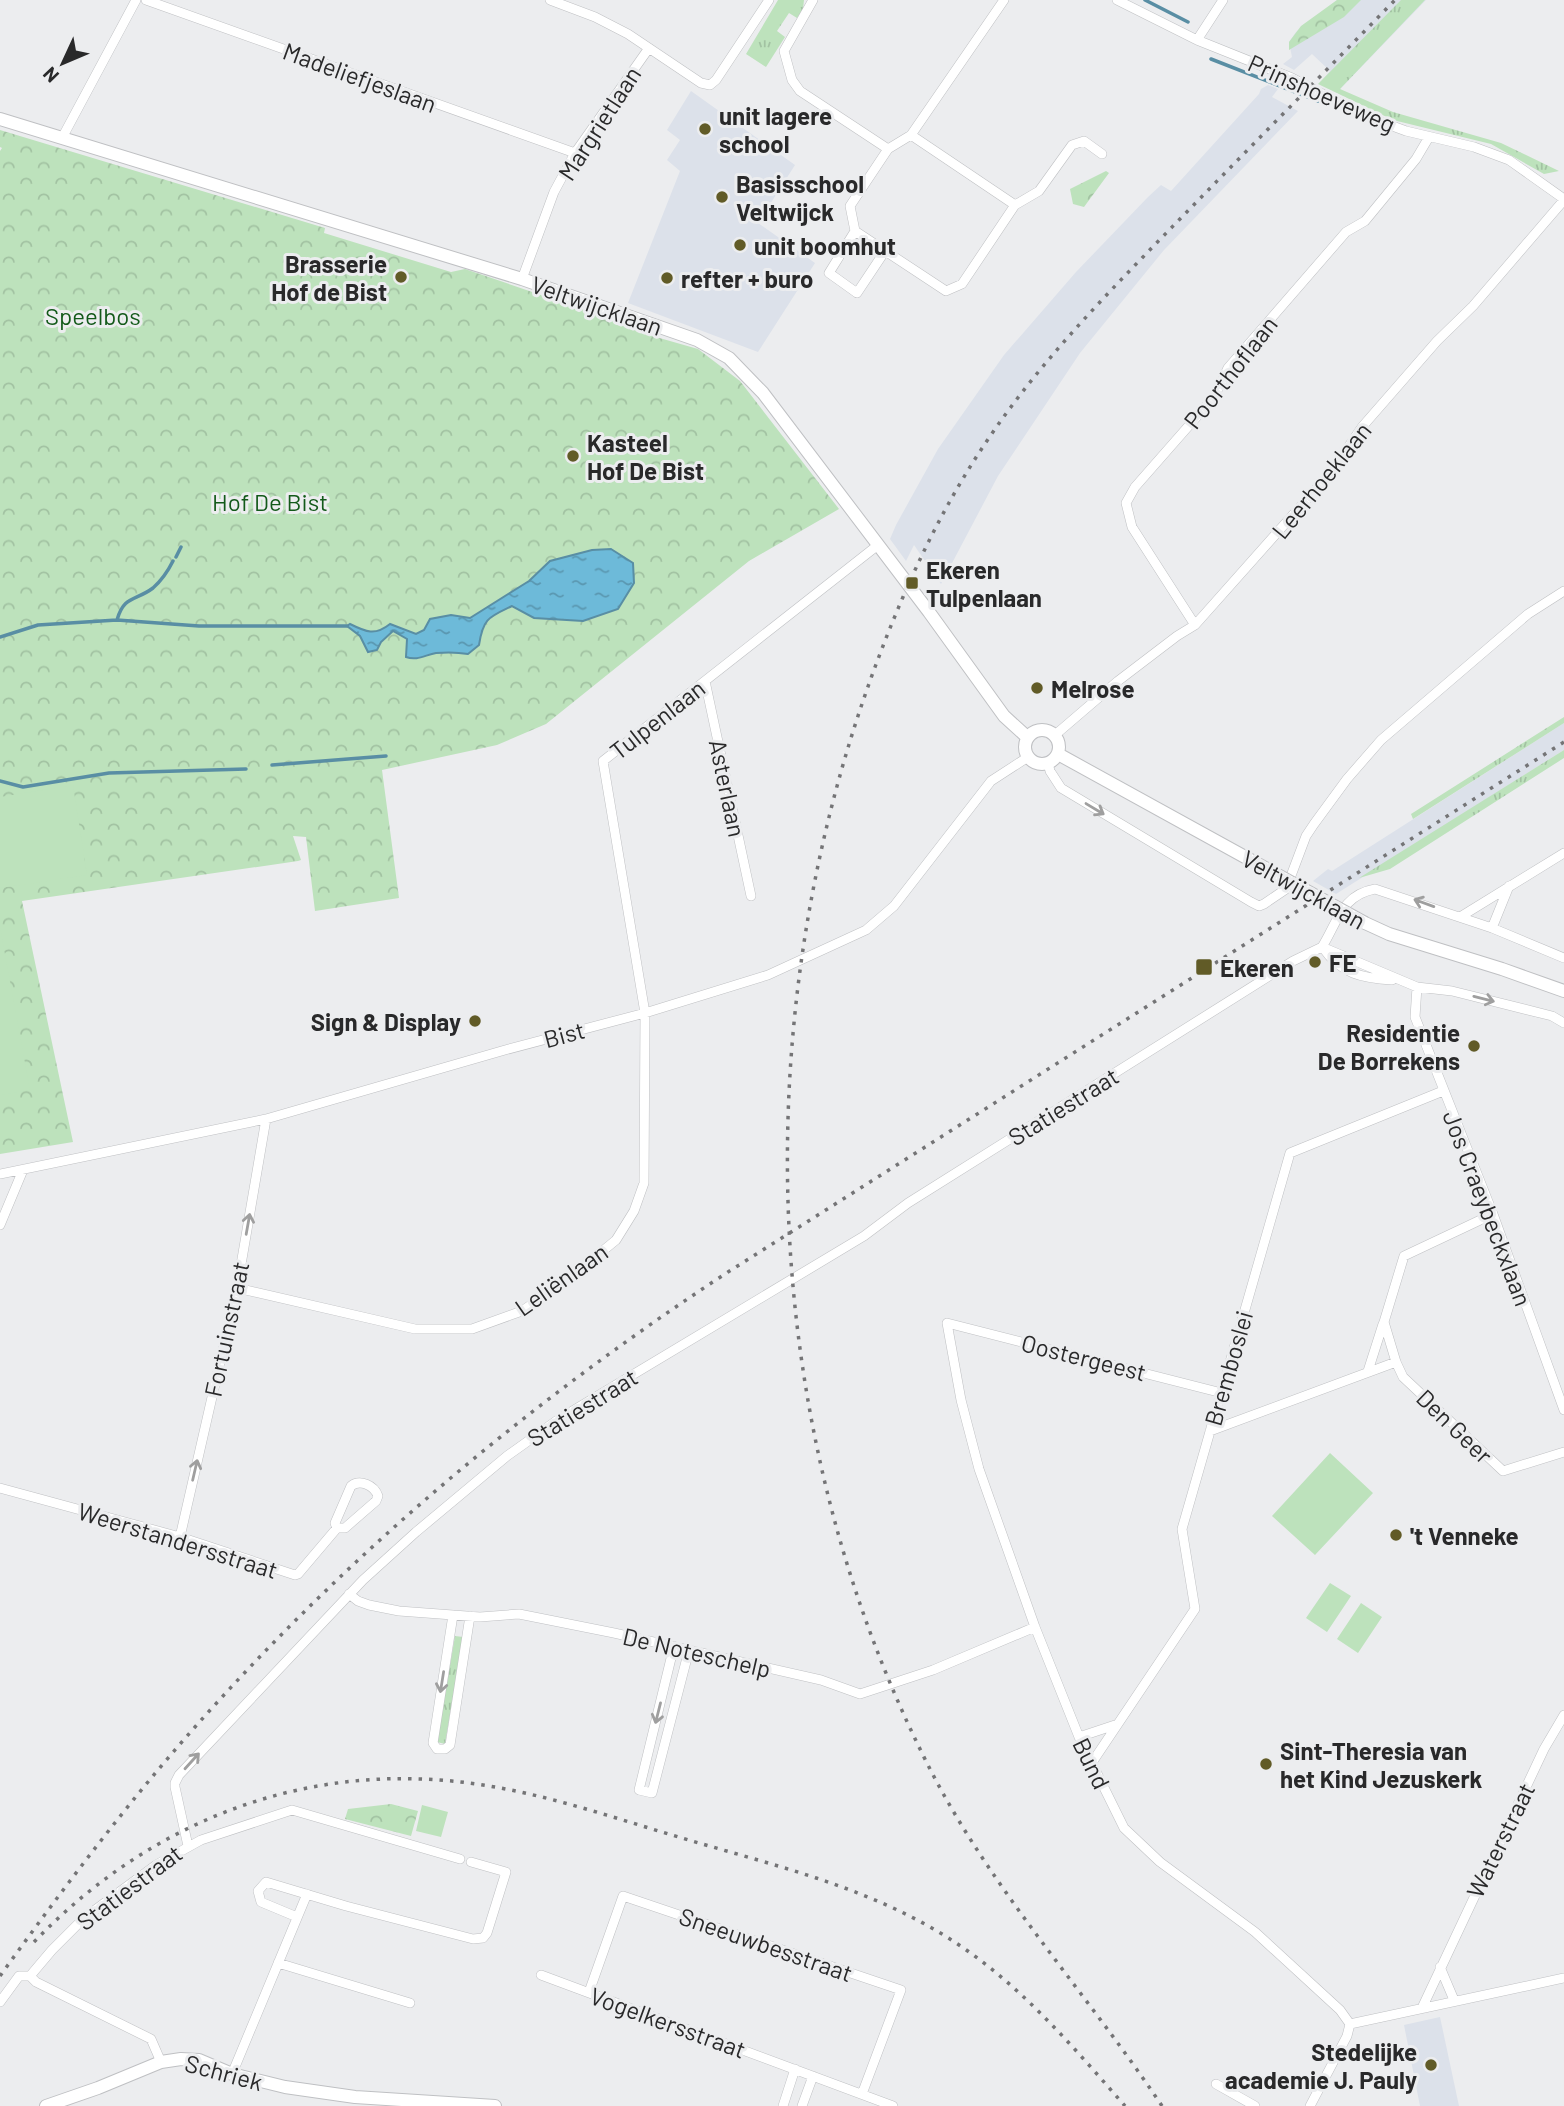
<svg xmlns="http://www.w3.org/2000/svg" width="1564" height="2106" viewBox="0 0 1564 2106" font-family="Barlow,sans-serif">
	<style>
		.built { fill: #dce1ea }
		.grass { fill: url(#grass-tufts) }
		.forest { fill: url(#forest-crowns) }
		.pitch { fill: #bde2bc }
		.water { fill: url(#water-ripples); stroke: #598ea4; stroke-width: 2 }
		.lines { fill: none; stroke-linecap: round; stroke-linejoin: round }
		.stream { stroke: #598ea4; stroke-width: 3.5 }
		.street-casing { stroke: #bfc0c3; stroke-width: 10 }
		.secondary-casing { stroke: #bfc0c3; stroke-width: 14 }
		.street { stroke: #fff; stroke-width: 9 }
		.secondary { stroke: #fff; stroke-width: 12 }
		.rail { stroke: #747476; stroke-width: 3.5; stroke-dasharray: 3.5 7; stroke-linecap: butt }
		.secondary-bridge-casing { stroke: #bfc0c3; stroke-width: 14; stroke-linecap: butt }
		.secondary-bridge { stroke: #fff; stroke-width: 12 }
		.oneway { stroke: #9f9f9f }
		.poi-dot { fill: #615b27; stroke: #ecedef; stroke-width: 2.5 }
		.labels { text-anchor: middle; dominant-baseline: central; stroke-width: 6; stroke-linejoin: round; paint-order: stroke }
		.street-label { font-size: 24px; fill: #29292a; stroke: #ecedef }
		.poi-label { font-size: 24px; font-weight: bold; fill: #29292a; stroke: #ecedef; text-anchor: start }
		.park-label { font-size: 24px; fill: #135a1a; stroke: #ecedef }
	</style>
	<defs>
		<pattern id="grass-tufts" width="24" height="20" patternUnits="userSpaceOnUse" patternTransform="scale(1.75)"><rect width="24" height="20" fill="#bde2bc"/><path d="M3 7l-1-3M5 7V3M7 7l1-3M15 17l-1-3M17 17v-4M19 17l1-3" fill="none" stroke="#a2c2a2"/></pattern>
		<pattern id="forest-crowns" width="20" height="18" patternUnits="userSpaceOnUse" patternTransform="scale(1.75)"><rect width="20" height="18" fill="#bde2bc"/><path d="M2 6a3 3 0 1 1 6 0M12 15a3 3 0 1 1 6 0" fill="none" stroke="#a2c2a2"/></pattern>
		<pattern id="water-ripples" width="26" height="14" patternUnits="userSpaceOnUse" patternTransform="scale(1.75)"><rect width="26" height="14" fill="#6dbad9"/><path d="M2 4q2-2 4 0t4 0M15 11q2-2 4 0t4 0" fill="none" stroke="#5a97b0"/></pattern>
	</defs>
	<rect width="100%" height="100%" fill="#ecedef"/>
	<path class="built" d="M1337 0H1426L1340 89 1322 80 1330 71 1312 54 1294 70 1283 64 1292 57 1289 42 1296 32Z
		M1268 85 1278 89 1272 97 1298 111 1164 250 1080 353 998 476 941 584 914 545 906 561 890 539 896 525 938 449 1004 355 1076 272 1148 197 1161 185 1171 191 1259 94 1261 89Z
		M691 91 795 165 758 223 815 263 758 352 628 303 680 171 667 160 680 140 667 130Z
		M1564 723V750L1336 894 1313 881 1328 869 1332 871Z
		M1440 2017 1459 2106H1420L1404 2025Z"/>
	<path class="grass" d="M778 0H804L803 9 797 18 789 13 777 31 785 37 766 67 746 54Z
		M1401 0H1425L1340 89 1393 112 1501 143 1559 171 1544 174 1491 144 1393 120 1318 84Z
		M1564 717V723L1413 819 1411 814Z
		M1564 750V758L1390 869 1359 878Z
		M455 1636 463 1637 445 1744 437 1742Z"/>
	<path class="forest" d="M1337 0H1361L1344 17 1289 50V42L1301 26Z
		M0 130 325 228 324 233 451 272 465 269 629 325 642 333 698 349 740 381 839 509 749 561 546 724 497 745 382 770 399 898 315 911 306 837 293 836 301 860 298 861 22 901 73 1142 0 1154V151L2 148 0 147Z
		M1106 171 1109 173 1084 207 1073 204 1070 189Z
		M391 1804 418 1811 411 1836 345 1819 348 1809Z"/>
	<path class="pitch" d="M73 785 87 875 0 888V797Z
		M0 927 30 1090 0 1095Z
		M1330 1453 1373 1493 1315 1555 1272 1516Z
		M1330 1583 1351 1596 1327 1632 1306 1618Z
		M1361 1603 1382 1617 1358 1653 1337 1639Z
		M422 1805 448 1812 441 1837 416 1831Z"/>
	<path class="water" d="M611 549 633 563 634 583 618 609 583 621 534 618 512 606C489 617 483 618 479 645L468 654C457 652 447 652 436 653 425 655 417 661 406 657L407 639 393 631 381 642 377 650 368 652 360 636 347 626 350 624C366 632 375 636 390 624L416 634 424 630 430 619 451 615 470 618 529 581 550 561 592 550Z"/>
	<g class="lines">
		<path class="stream" d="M1145 0 1188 22
			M1211 59 1318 101
			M176 557 181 547
			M117 620C124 595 136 601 153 588 162 580 168 571 173 561
			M0 637 38 625 117 620 199 626H347
			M272 765 386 756
			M0 781 23 787 109 773 246 769"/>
		<g class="street-casing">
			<path id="street" d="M146 0 575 153
				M550 0 595 17 628 34 701 83 710 85 716 80 769 0
				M813 0 784 51 792 80 800 91 888 149
				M1117 0 1197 40 1292 78 1357 112 1379 121 1406 131 1474 147 1509 160 1564 199
				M1197 40 1223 0
				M911 135 1015 205
				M62 138 136 0
				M855 231 946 291 962 284 1015 205 1039 191 1072 145 1084 141 1102 154
				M885 251 857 293 829 273 855 231 850 206 888 149 911 135 1004 0
				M522 279 554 192 575 153 649 48
				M1195 625 1132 527 1126 503 1135 487 1214 397 1228 368 1346 232 1365 221 1416 159 1429 137
				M705 681 751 896
				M1055 735 1118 681 1177 636 1195 625 1331 472 1362 427 1437 341 1473 306 1564 200
				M1048 763 1050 771 1061 788 1251 902 1259 906 1264 904 1286 889 1306 836 1314 824 1347 779 1381 740 1528 614 1564 591
				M1460 917 1564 853
				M1492 928 1509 886
				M1322 947C1338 921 1342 895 1375 889L1492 928 1564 958
				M1322 947 1417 987 1452 991 1552 1016 1564 1023
				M1323 948C1341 974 1362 978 1392 980
				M1417 987 1415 1017 1493 1214 1564 1410
				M0 1174 266 1119 505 1050 645 1013 768 975 866 930 894 906 991 781 1028 757
				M1493 1214 1404 1256 1384 1322 1396 1362 1403 1377 1503 1471 1564 1452
				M0 1225 23 1170
				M237 1288 415 1329H472L522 1311 571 1277 616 1240 634 1211 644 1183 645 1013 603 761 878 545
				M1368 1371 1383 1324
				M1222 1393 947 1323 961 1400 979 1469 1035 1627 1079 1737 1124 1828 1160 1862 1255 1932 1340 2010 1350 2024
				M1210 1431 1396 1362
				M0 1488 180 1537 295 1575 298 1574 337 1528H345L376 1501 378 1496C374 1485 360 1479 351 1486L335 1523 337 1528
				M180 1537 237 1288 266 1119
				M349 1594 358 1601 369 1605 399 1611 480 1617 519 1614 614 1633 821 1680 860 1694 933 1670 1035 1627
				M453 1615 433 1743 437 1749H445L450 1745 470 1616
				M674 1646 639 1790 652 1793 689 1650
				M1079 1737 1115 1725
				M1091 1764 1195 1609 1182 1529 1290 1153 1443 1091
				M188 1846 175 1787V1783L179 1775 363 1580 416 1532 507 1456 559 1419 864 1236 908 1203 1293 961 1322 947
				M297 1917 261 1902 258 1891 266 1882 346 1906 473 1939 483 1938 487 1933 506 1872 471 1862
				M278 1963 410 2003
				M1440 1967 1454 2000
				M541 1975 893 2106
				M30 1976 52 1950 84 1918 156 1865 201 1840 292 1810 460 1859
				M30 1976 36 1982 151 2039 161 2062
				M589 1992 623 1896 901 1990 862 2094
				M0 2002 19 1976H30
				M1422 2008 1544 1749 1564 1715
				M1350 2024 1564 1978
				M232 2074 307 1894
				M1216 2084 1255 2106
				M783 2106 795 2069
				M802 2106 813 2076
				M1310 2106 1347 2036 1350 2024"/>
		</g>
		<g class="secondary-casing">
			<path id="secondary" d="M0 119 522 279 697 340 729 358 763 393 929 612 1004 716 1027 737
				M1025 747a17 17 0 1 1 34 0a17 17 0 1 1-34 0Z
				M1058 754 1265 868
				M1365 923 1389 934 1502 969 1564 991
				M46 2106 98 2088 161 2062 181 2059 199 2060 232 2074 285 2087 355 2097 495 2106"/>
		</g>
		<use href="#street" class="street"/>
		<use href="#secondary" class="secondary"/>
		<path class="rail" d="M34 1942C153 1818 312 1758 483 1785 554 1796 623 1821 692 1841 784 1868 881 1891 962 1947 1025 1990 1075 2049 1125 2106
			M0 1976C62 1890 125 1806 195 1727 351 1551 531 1401 728 1272L1564 742
			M1162 2106C1086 1992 993 1892 930 1769 754 1425 744 1004 883 646 912 571 947 498 993 432 1046 355 1111 290 1175 224 1248 149 1322 75 1395 0"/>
		<g class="secondary-bridge-casing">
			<path id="secondary-bridge" d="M1265 868 1365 923"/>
		</g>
		<use href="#secondary-bridge" class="secondary-bridge"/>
	</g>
	<defs><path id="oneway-shaft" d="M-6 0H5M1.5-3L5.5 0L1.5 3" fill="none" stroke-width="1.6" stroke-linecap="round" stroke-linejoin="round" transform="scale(1.75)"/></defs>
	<g class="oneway">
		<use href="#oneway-shaft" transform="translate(1095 809) rotate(31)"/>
		<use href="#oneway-shaft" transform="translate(1424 903) rotate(-160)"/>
		<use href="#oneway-shaft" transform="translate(1484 999) rotate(14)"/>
		<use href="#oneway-shaft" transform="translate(248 1224) rotate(-80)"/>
		<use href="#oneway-shaft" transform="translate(195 1470) rotate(-77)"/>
		<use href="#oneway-shaft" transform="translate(442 1682) rotate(99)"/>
		<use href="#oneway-shaft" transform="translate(658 1713) rotate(104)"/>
		<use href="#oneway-shaft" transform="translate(192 1761) rotate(-48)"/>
	</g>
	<g class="poi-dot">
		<circle cx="705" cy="129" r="7"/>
		<circle cx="722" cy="197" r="7"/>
		<circle cx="740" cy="245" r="7"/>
		<circle cx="401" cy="277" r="7"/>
		<circle cx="667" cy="278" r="7"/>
		<circle cx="573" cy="456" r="7"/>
		<rect x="905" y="576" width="14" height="14" rx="3.5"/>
		<circle cx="1037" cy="688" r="7"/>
		<circle cx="1315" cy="962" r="7"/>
		<rect x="1195" y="958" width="18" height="18" rx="3.5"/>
		<circle cx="475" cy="1021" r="7"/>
		<circle cx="1474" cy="1046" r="7"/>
		<circle cx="1396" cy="1535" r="7"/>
		<circle cx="1266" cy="1764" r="7"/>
		<circle cx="1431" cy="2065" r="7"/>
	</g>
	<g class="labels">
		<g class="street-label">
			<text transform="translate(360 77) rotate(20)">Madeliefjeslaan</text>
			<text transform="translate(1322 93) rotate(24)">Prinshoeveweg</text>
			<text transform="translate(599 123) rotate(-57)">Margrietlaan</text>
			<text transform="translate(597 305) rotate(19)">Veltwijcklaan</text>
			<text transform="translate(1230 372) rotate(-52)">Poorthoflaan</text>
			<text transform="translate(1321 480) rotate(-51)">Leerhoeklaan</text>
			<text transform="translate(657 719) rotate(-38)">Tulpenlaan</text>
			<text transform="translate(728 788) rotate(78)">Asterlaan</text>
			<text transform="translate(1304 889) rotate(29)">Veltwijcklaan</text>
			<text transform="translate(564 1034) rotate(-15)">Bist</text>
			<text transform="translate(1063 1106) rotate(-32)">Statiestraat</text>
			<text transform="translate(1488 1208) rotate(69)">Jos Craeybeckxlaan</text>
			<text transform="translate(561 1279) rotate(-35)">Leliënlaan</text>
			<text transform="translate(226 1329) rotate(-78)">Fortuinstraat</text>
			<text transform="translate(1084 1357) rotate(14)">Oostergeest</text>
			<text transform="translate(1228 1368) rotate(-74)">Bremboslei</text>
			<text transform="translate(582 1407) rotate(-32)">Statiestraat</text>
			<text transform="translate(1455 1426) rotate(44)">Den Geer</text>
			<text transform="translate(178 1540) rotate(17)">Weerstandersstraat</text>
			<text transform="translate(697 1652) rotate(13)">De Noteschelp</text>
			<text transform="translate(1092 1763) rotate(64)">Bund</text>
			<text transform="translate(1500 1840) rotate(-64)">Waterstraat</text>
			<text transform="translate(129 1887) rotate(-37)">Statiestraat</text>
			<text transform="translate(766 1944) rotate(19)">Sneeuwbesstraat</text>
			<text transform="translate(668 2022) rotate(20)">Vogelkersstraat</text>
			<text transform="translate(224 2072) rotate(15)">Schriek</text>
		</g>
		<g class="poi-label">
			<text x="719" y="115">unit lagere<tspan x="719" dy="28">school</tspan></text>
			<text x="736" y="183">Basisschool<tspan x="736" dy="28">Veltwijck</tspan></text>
			<text x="754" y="245">unit boomhut</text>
			<text x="387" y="263" text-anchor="end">Brasserie<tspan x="387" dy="28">Hof de Bist</tspan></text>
			<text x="681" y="278">refter + buro</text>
			<text x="587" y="442">Kasteel<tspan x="587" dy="28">Hof De Bist</tspan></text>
			<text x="926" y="569">Ekeren<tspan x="926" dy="28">Tulpenlaan</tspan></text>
			<text x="1051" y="688">Melrose</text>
			<text x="1329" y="962">FE</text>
			<text x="1220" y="967">Ekeren</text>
			<text x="461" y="1021" text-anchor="end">Sign &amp; Display</text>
			<text x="1460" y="1032" text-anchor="end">Residentie<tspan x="1460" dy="28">De Borrekens</tspan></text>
			<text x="1410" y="1535">'t Venneke</text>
			<text x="1280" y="1750">Sint-Theresia van<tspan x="1280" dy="28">het Kind Jezuskerk</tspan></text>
			<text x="1417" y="2051" text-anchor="end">Stedelijke<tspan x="1417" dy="28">academie J. Pauly</tspan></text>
		</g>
		<g class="park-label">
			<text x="93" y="315">Speelbos</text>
			<text x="270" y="501">Hof De Bist</text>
		</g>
	</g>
	<g transform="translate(63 63) rotate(226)" stroke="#ecedef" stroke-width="5" paint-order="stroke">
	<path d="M0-5L12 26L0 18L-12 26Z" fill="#29292a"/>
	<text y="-10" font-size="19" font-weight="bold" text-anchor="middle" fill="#29292a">N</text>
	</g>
</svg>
